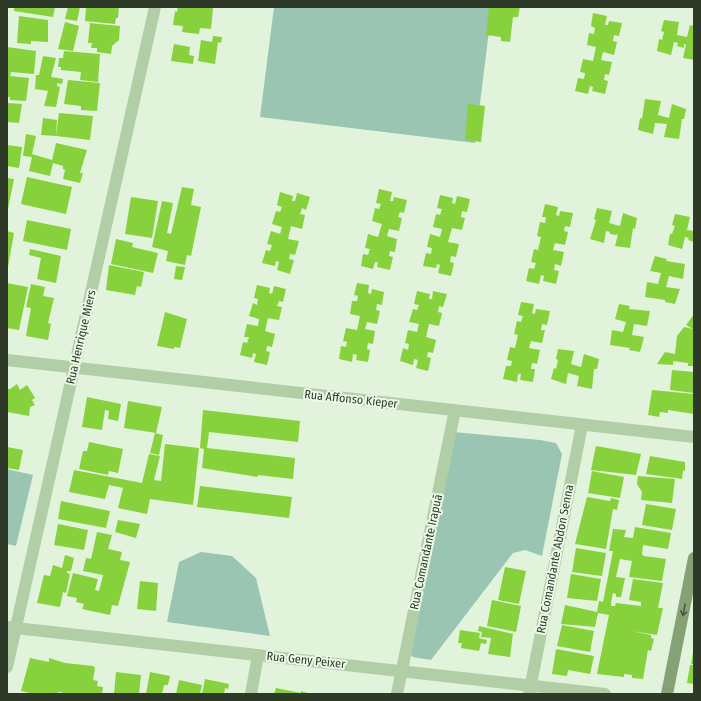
<svg xmlns="http://www.w3.org/2000/svg" width="701" height="701" viewBox="0 0 701 701" font-family="'Fira Sans Condensed',sans-serif">
	<style>
		.green { fill: #9ac5b3 }
		.building { fill: #87d13d }
		.lines { fill: none; stroke-linecap: round; stroke-linejoin: round }
		.street { stroke: #b1cea6; stroke-width: 12 }
		.secondary { stroke: #87a177; stroke-width: 12 }
		.oneway { stroke: #49583f }
		.labels { text-anchor: middle; dominant-baseline: central; stroke-width: 4; stroke-linejoin: round; paint-order: stroke }
		.street-label { font-size: 12px; fill: #2f3927; stroke: #ecfbe8 }
	</style>
	<rect width="100%" height="100%" fill="#e1f4db"/>
	<path class="green" d="M274 7H492L475 143 260 117Z
		M453 432 540 440 556 443 562 454 542 556 525 550 513 553 431 660 413 657 405 649Z
		M7 469 33 475 16 546 7 544Z
		M201 552 232 556 256 578 270 636 167 622 179 562Z"/>
	<path class="building" d="M14 7H55L53 17 14 11Z
		M68 7H80L77 21 65 19Z
		M86 7H119L118 18H116L115 24 85 21Z
		M178 7 213 8 211 29 200 28 199 34 182 32 183 26 173 25 175 11 177 12Z
		M489 7H520L518 17H513L510 42 501 41V37L486 35Z
		M593 13 607 16 605 25H608L609 21 622 23 619 36 614 35 613 41 617 42 614 55 603 52 601 60 612 62 609 75 605 74 604 80 608 81 605 94 592 91 593 87 590 86 588 94 575 91 578 78 584 79 585 73 580 72 583 59 593 61 596 47 587 45 589 33 594 34 595 28 591 26Z
		M19 16 48 20V42L31 41V44L17 43Z
		M664 20 679 22 677 35 687 37 690 25 694 26V60L683 58 686 45 684 44V48L677 46 678 43 674 42 671 55 657 51 659 39 662 40 664 32 661 31Z
		M65 22 79 26 73 51 58 49Z
		M90 23 120 26 119 40 112 46 111 54 97 52V48H91L92 43H88Z
		M213 36 222 37 221 43 218 42 215 64 198 61 201 40 212 42Z
		M174 44 190 47 189 55 194 56 193 64 171 61Z
		M7 47 36 51 34 74 11 72 10 76 29 78 26 101 10 100V97H7Z
		M64 51 100 54 98 82 80 80 81 72 61 70V67H58L59 58H63Z
		M43 56 56 58 51 77 63 79 62 84 57 83V86L60 87 56 107 44 106 48 91 35 89 36 75H39Z
		M68 80 100 83 97 111 81 110V106L64 104Z
		M645 99 661 101 658 115 669 118 672 104 686 109 684 119H682L679 139 664 137 667 124 655 123 653 134 638 130 640 118 642 119Z
		M7 103 22 104 19 123 7 122Z
		M468 104 485 106 481 142 465 140Z
		M59 113 93 116 90 140 56 136Z
		M43 118 57 120 56 136 41 135Z
		M26 134 36 136 32 154 52 160 56 143 87 150 80 173H83L80 183 63 179 65 170 63 169V166L53 163 50 176 29 171 32 157 23 156Z
		M7 145 22 147 19 168 7 166Z
		M27 177 72 187 66 214 21 204Z
		M7 178 14 179 8 209H7Z
		M182 187 194 189 191 205 201 207 191 256 187 255 185 265 166 261 168 251 152 247 162 201 173 203 167 233 171 234Z
		M379 189 392 192 390 201H393L394 197 407 200 404 213 400 212 398 217 402 218 399 231 389 229 387 236 397 239 395 252 390 251 389 256 393 257 390 270 377 267 378 262H375L373 269 361 266 363 254 368 255 370 249 365 248 368 234 378 237 382 224 372 221 375 208 379 209 381 204 376 203Z
		M280 192 293 196 292 201H295L297 193 310 197 306 210 302 208 300 214 305 215 302 229 291 226 288 239 299 241 295 255 290 254 289 259 294 260 290 274 277 270 279 262 276 261 275 266 262 263 266 250 270 251 272 245 267 244 271 231 280 234 282 227 272 224 276 211 280 212 282 207 277 205Z
		M440 195 453 198 452 203 455 204 457 196 470 199 467 212 462 211 461 217 465 218 462 230 452 228 448 242 459 244 456 257 451 256 450 262 454 263 451 276 438 273 440 265 437 264 436 268 423 266 426 253 431 254 432 248 427 247 430 234 440 237 442 229 433 227 436 214 440 215 442 209 437 208Z
		M131 197 158 201 152 238 125 234Z
		M545 204 558 207 556 215 559 216 560 211 573 213 570 227 565 226 564 231 568 232 565 245 555 243 553 250 564 252 561 266 555 264 554 270 559 271 556 284 543 281 544 276 541 275 539 284 526 281 529 268 534 269 536 263 531 262 534 249 538 250 541 237 537 236 540 222 545 223 546 217H542Z
		M597 208 612 211 609 223 620 226 623 213 637 218 635 229 633 228 630 248 615 246 618 234 616 235 610 234V232L606 231 604 243 590 239 596 220 594 219Z
		M675 214 690 217 687 230 694 231V242L688 240 689 238 685 237 682 249 668 245 670 234H672L675 226 672 225Z
		M27 220 71 229 67 250 23 241Z
		M7 231 14 233 8 267H7Z
		M116 239 133 243 132 247 158 253 153 273 111 264Z
		M30 249 61 256 56 283 37 279 41 258 29 255Z
		M655 256 667 259 666 261 685 264 683 279 669 276 666 287 680 289 675 304 665 302V300L645 297 647 282 658 284 661 273 650 271Z
		M109 265 144 272 141 287 137 286 135 295 106 290Z
		M176 266 185 267 182 280 174 279Z
		M7 283 28 287 19 330 7 328Z
		M357 283 369 285 368 293 371 294 372 289 384 292 382 305 377 304 376 310 380 311 377 324 367 322 365 329 375 331 373 344 368 343 367 349 370 350 368 362 356 360 357 355 353 354 352 362 339 359 341 346 346 347 347 342 343 341 346 328 357 330 360 316 350 314 352 301H357L358 296 354 295Z
		M31 284 45 287 43 296 54 298 48 323 51 324 48 340 26 336 31 308 26 307Z
		M257 285 270 288 269 293 272 294 274 286 286 289 283 302 279 301 277 306 282 307 279 320 268 318 265 331 275 334 272 347 267 346 266 351 270 352 267 365 254 362 256 354 253 353 252 358 240 355 243 342 247 343 249 337H244L247 324 258 326 259 319 249 316 253 303 257 305 258 299 254 298Z
		M417 291 430 294 429 299H432L433 291 447 294 443 307 439 306 438 312 442 313 439 326 429 324 426 337 436 340 433 353 428 352 427 357 431 358 428 371 416 368 418 360 414 359 413 365 400 361 403 348 408 350 409 344 405 343 408 330 417 332 419 324 409 322 413 309 417 310 419 305 414 304Z
		M521 302 534 304 532 313 535 314 536 309 550 311 547 325 542 324 541 330H545L542 343 531 341 529 348 540 350 537 364 532 363 531 369H535L533 382 520 380 521 374H518L517 382 503 379 506 366H511L512 361 507 360 510 347 515 348 518 335 514 334 517 321 521 322 523 316 518 315Z
		M619 304 630 306 629 309 650 311 647 326 634 324 632 335 644 337 640 352 629 350 630 348 610 345 612 330 623 332 626 322 615 319Z
		M165 312 187 319 180 348 174 347V349L157 346Z
		M694 314V366H688V363L673 361V365L657 364 665 352 675 354 677 336 684 327 693 329 686 325Z
		M558 349 574 351 571 364 581 367 584 354 599 359 597 369H594L592 389 577 386 579 376 568 373 566 384 551 379 554 368 556 369 558 360 556 359Z
		M672 370 694 372V393L670 390Z
		M17 384 20 390 27 385 35 398 32 400 35 405 30 407 29 416 7 412V389H10Z
		M652 390 694 394V414L668 410V413L660 412 659 417 648 415Z
		M87 397 121 404 118 421 108 419 109 411 105 410 102 430 82 427Z
		M128 401 162 407 156 433 124 428Z
		M203 410 300 421 298 442 209 432 207 448 295 458 293 479 258 475 257 477 202 468 204 449 200 448Z
		M155 433 163 435 159 455 150 453Z
		M89 442 123 449 118 473 109 471 108 475 79 469 83 451H87Z
		M165 444 199 448 193 505 150 499 147 514 118 508 123 488 109 485 105 499 69 492 74 470 142 483 149 454 160 456 154 480 161 481Z
		M596 446 641 454 636 475 591 470Z
		M7 447 23 450 19 470 7 468Z
		M650 456 685 462V471L683 470 682 479 646 474Z
		M592 471 624 477 620 498 588 493Z
		M638 476 675 479 672 503 641 500 642 492 637 484Z
		M200 486 292 497 289 518 197 507Z
		M587 497 610 501 611 498 619 500 617 510 613 509 606 549 575 544Z
		M61 501 110 511 106 528 58 519Z
		M646 504 676 509 672 530 642 525Z
		M118 520 140 524 136 538 115 532Z
		M58 524 88 530 84 550 54 545Z
		M635 527 671 533 668 549 643 545 642 554 644 556 666 559 662 581 629 577 632 561 620 559 616 577 625 578 621 597H616V594L613 593 611 603V606H615L616 603 641 606V602L629 600 633 579 663 583 658 608H663L657 635 630 631 651 635V638L654 639 651 651 648 650 643 679 632 678V675L624 674V677L597 674 609 615 598 613 595 627 561 624 565 605 597 612 599 601 603 602 613 551H609L613 529 626 530 624 537 633 538Z
		M97 532 112 535 108 549 122 552 120 560 130 562 118 606 112 605 110 615 82 609 84 604 76 602 77 598 67 596 73 573 98 579 95 590 99 591 103 575 83 571 86 558 91 559Z
		M576 548 606 553 602 576 572 572Z
		M65 555 74 558 71 571H67V573L70 574 66 593 63 592 60 607 37 603 44 575 50 576 53 565 62 568Z
		M505 567 526 571 519 604 498 600Z
		M571 574 601 579 597 601 567 598Z
		M140 581 158 583 156 611 137 609Z
		M492 600 521 606 516 632 487 626Z
		M562 625 594 631 590 652 557 646Z
		M479 626 513 634 510 657 488 654 491 638 481 637 482 632 478 631Z
		M460 630 480 633 479 638 487 640 486 644 481 643 479 651 461 648 462 643H458Z
		M556 649 594 656 590 674 568 670 567 676 552 674Z
		M693 652H694V664H691Z
		M30 658 49 662V658L65 663 93 666 95 668 93 680 98 681 97 686 103 687 102 694H71L58 692V694H34L21 691Z
		M690 665H694V684L687 683Z
		M116 672 141 675 139 694H114Z
		M150 672 170 676 168 685H164L162 694H146Z
		M205 679 229 684 228 689 225 688 224 694H202Z
		M179 680 202 685 200 694H176Z
		M276 688 301 693V691L310 694H274Z"/>
	<g class="lines">
		<path class="street" d="M7 360 694 437
			M7 627 605 694
			M7 667 155 7
			M251 694 258 655
			M397 694 455 410
			M529 694 582 425"/>
		<path class="secondary" d="M667 694 694 558"/>
	</g>
	<defs><path id="oneway-shaft" d="M-6 0H5M1.5-3L5.5 0L1.5 3" fill="none" stroke-width="1.6" stroke-linecap="round" stroke-linejoin="round"/></defs>
	<use class="oneway" href="#oneway-shaft" transform="translate(684 610) rotate(101)"/>
	<g class="labels">
		<g class="street-label">
			<text transform="translate(81 337) rotate(-77)">Rua Henrique Miers</text>
			<text transform="translate(351 399) rotate(6)">Rua Affonso Kieper</text>
			<text transform="translate(426 552) rotate(-78)">Rua Comandante Irapuã</text>
			<text transform="translate(555 559) rotate(-79)">Rua Comandante Abdon Senna</text>
			<text transform="translate(306 660) rotate(6)">Rua Geny Peixer</text>
		</g>
	</g>
	<rect width="701" height="701" fill="none" stroke="#2f3927" stroke-width="16"/>
</svg>
